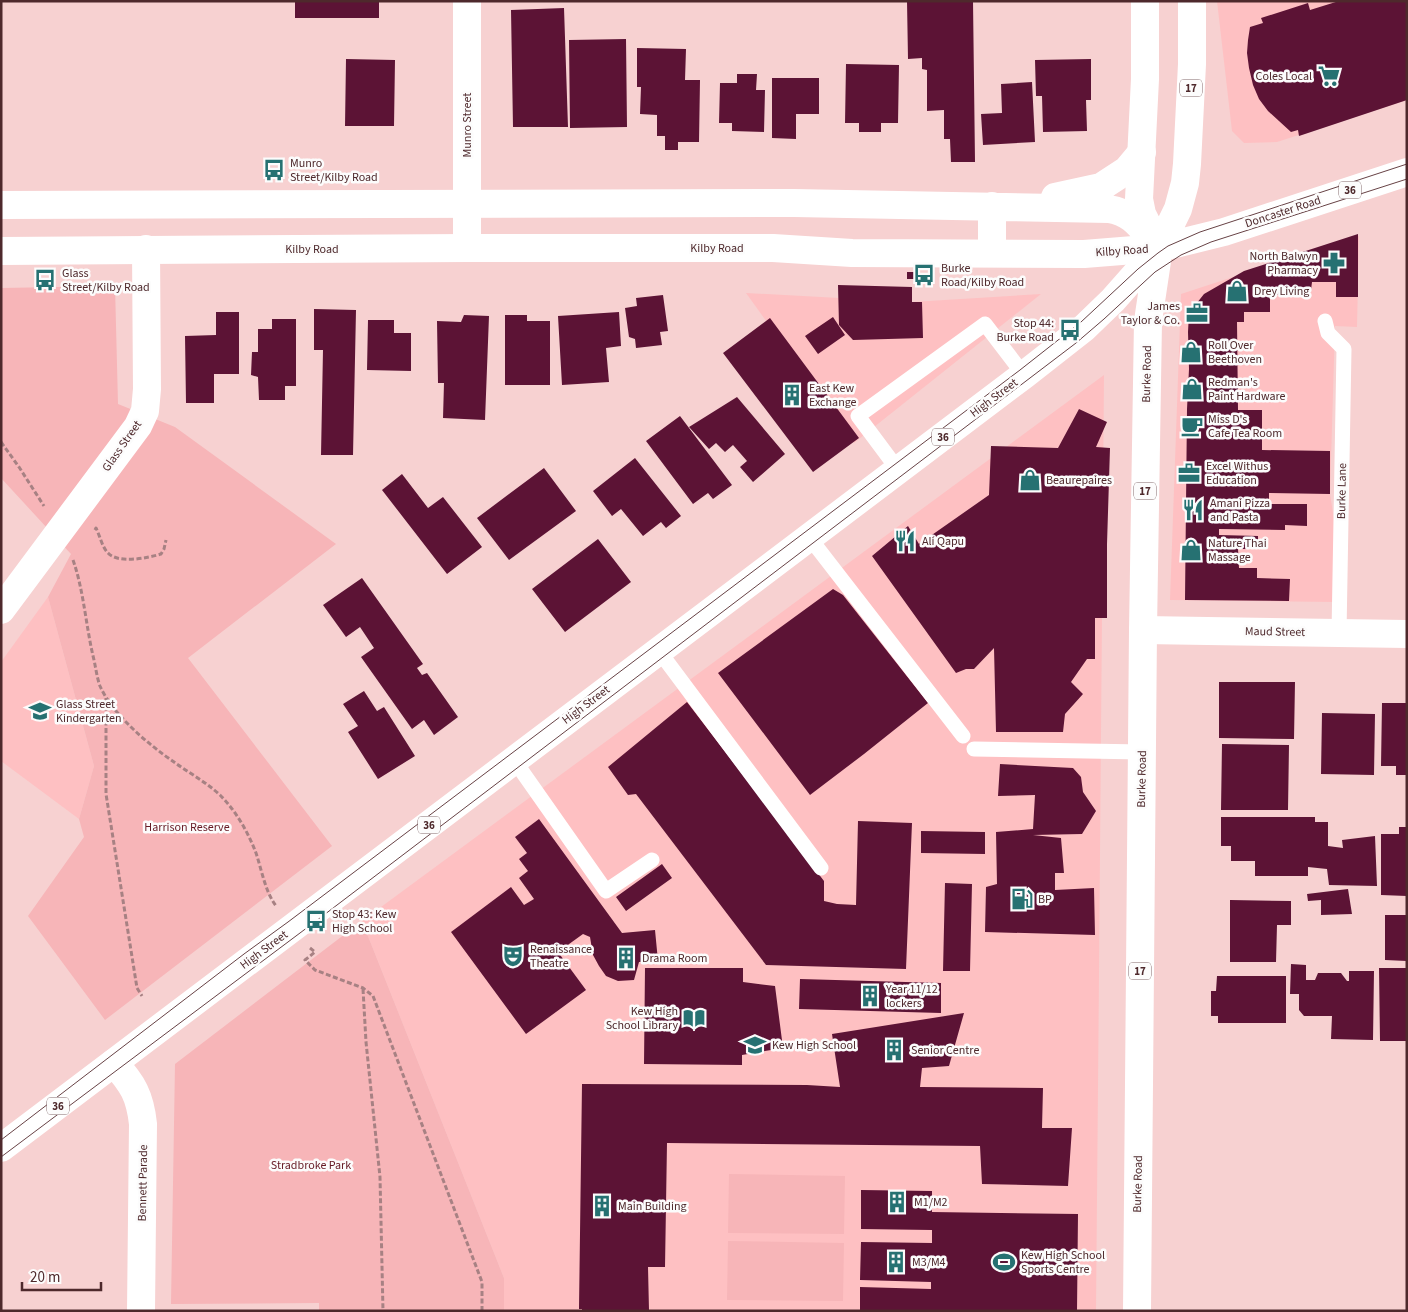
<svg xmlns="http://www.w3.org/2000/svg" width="1408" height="1312" viewBox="0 0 1408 1312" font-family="'Source Sans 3',sans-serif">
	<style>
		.built { fill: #fec0c2 }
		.green { fill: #f7b5b8 }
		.building { fill: #5c1335 }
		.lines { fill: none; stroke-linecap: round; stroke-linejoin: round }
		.path { stroke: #a78183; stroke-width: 3; stroke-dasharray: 5 2.5; stroke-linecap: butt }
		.service { stroke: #fff; stroke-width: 15 }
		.minor { stroke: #fff; stroke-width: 28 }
		.tertiary { stroke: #fff; stroke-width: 28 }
		.primary { stroke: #fff; stroke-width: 28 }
		.tram { stroke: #674245; stroke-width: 1 }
		.labels { text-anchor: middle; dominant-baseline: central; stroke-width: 5; stroke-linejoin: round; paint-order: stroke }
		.shield { fill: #fcfcfc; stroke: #82686a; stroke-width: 1 }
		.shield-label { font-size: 11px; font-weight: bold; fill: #4e292c }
		.poi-label { font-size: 12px; fill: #4e292c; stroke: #fcfcfc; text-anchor: start }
		.street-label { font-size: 12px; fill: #4e292c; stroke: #fcfcfc }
		.park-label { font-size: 12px; fill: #661a25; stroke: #fcfcfc }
	</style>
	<rect width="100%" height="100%" fill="#f7d1d1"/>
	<path class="built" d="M1217 1H1407V100L1277 142 1244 143 1232 131Z
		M1359 236 1357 327 1335 326 1330 494 1337 538 1336 602 1170 600 1181 294Z
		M746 293 912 302 1041 294 854 443Z
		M1104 375 1099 975 1096 1311H504V1278L362 921Z
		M48 597 94 766 79 819 1 761V662Z"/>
	<path class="green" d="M115 286 118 404 175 427 336 544 188 658 332 846 105 1020 28 916 84 837 79 819 94 766 48 597 71 554 1 478V288Z
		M362 921 504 1278V1311H319V1303L171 1304 175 1064Z
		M729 1174 845 1176 844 1234 728 1233Z
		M728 1241 844 1243 843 1301 727 1300Z"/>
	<path class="building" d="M295 1H379V18H295Z
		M907 1H973L975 162H951L950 139H944V110L927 111V70L922 69V58L908 59Z
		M1339 1H1407V100L1299 136 1298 130 1291 132 1268 111 1259 99 1253 85 1249 68 1247 53 1248 40 1250 27 1263 23 1261 18 1308 3 1310 10Z
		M564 8 568 127H513L511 10Z
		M626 39 627 127 570 128 569 40Z
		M637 48 686 49 685 80H700L699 142H678V150H665V136H657V115L640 114 641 87H637Z
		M346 59 395 60 394 126H345Z
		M1091 59V100H1086L1087 131 1043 132 1042 96H1036L1035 60Z
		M846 64 899 65 898 123H881V132H859V123H845Z
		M737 74H757L756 90H765L764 132 732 131V123H719L720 83H737Z
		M772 78H819V114H796V139L772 138Z
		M1032 82 1035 142 983 145 981 114 1002 113 1001 84Z
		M1358 234V297H1336V282H1312L1311 290 1281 289V295L1270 294V312H1244V322H1237L1238 410H1262V450L1330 451V494L1269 493V504H1307V526L1285 525V530L1219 529V535L1258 536V549H1238L1239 568H1257V578L1290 579 1289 601 1185 600 1187 409 1189 369 1188 332 1189 313 1204 294 1244 271Z
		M907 272H920V279H907Z
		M838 285 912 287V302H922L923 338 853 340 839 325Z
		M663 295 668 331 660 332 662 345 636 348 635 339 629 337 625 308 637 306 636 298Z
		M314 309 356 310 353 455H321L323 350H314Z
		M216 312H239V374H214V403H186L185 336 216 335Z
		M619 312 621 346 606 348 609 382 562 385 558 316Z
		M464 315 489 316 485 420 443 418 444 383H438L437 321 461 322Z
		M505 315H527V321H550V385H505Z
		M833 317 845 335 818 354 805 336Z
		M770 318 859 438 813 472 723 353Z
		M272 319H296V386H285V400H259L258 377 251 375 252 352H258V329H272Z
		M368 320H394V333H411V371L367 370Z
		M737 397 785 454 753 482 740 467 747 461 733 445 725 452 716 443 709 449 689 427Z
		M1079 409 1107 422 1096 447 1110 448 1107 544V618H1095V659H1087L1071 682 1083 694 1065 714 1063 732H996L994 648 974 669H966L956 673 872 556 908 526 919 544 989 495 991 446 1058 448Z
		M680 416 732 485 713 499 708 493 693 504 646 441Z
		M635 458 681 516 666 528 661 522 643 536 621 509 612 516 593 491Z
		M544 468 576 511 509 560 477 518Z
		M402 474 428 508 443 497 482 547 447 574 382 490Z
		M598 539 631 582 565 632 532 589Z
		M362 578 423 664 417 668 422 675 427 673 458 717 434 735 424 720 412 729 361 657 374 648 360 627 346 637 323 605Z
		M833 589 843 595 928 703 864 754 810 795 718 673Z
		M1219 682H1295L1294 739 1219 738Z
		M364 691 377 711 384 707 415 756 378 779 348 732 358 726 343 704Z
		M687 702 824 881V901L837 904 856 905 858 821 912 823 906 969 766 965 636 794 628 795 608 767Z
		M1382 703H1407V775H1396V766H1381Z
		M1322 713 1375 714 1374 775 1321 774Z
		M1222 744 1289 745 1288 810H1221Z
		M1000 764 1073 768 1081 777 1083 792 1096 811 1082 834 1033 835 1061 838 1064 873H1055V890L1094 888 1095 935 985 932 986 887 997 884 996 832 1033 829 1035 795 998 796Z
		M1221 817H1315V822H1328V846L1343 848 1342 840 1375 836 1377 886 1329 885 1327 869 1308 867V876H1255V861H1231V846H1221Z
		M539 819 622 933 655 930 658 961 639 962 634 980 618 981 606 976 599 966 593 955 590 937 583 934 558 952 586 990 526 1034 451 932 511 887 524 905 534 899 519 878 528 871 519 859 527 853 515 837Z
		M1399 827H1407V896L1381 895V834H1399Z
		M921 831 985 832V854L921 853Z
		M662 864 672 878 626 911 616 897Z
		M945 883 972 884 970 971H943Z
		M1348 889 1352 914 1321 915V900L1308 901 1307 894Z
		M1230 900 1291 901V925H1277L1276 962H1230Z
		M1385 915H1407V961L1385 960Z
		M1291 964 1306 965V980H1315L1318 973H1341L1347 981H1349V971H1374L1373 1040 1331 1039 1332 1016H1304L1299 1010V994H1290Z
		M645 968H743V982L775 986 783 1048 742 1055V1065L644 1064Z
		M1379 968H1406L1407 1041H1380Z
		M1217 976H1286V1023H1218V1016H1211V991H1216Z
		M800 979 941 983V1013L799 1009Z
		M964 1013 949 1066 922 1068 920 1087 1043 1088 1042 1128H1072L1068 1186 982 1184 980 1146 667 1143 665 1267H648L649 1310 646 1311 627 1310V1311H582V1309H579L582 1084 807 1085 840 1087 832 1034Z
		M861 1190 932 1191V1212L1078 1214 1077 1311H860V1287L931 1289V1282L860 1280 861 1242 932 1243V1230L861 1229Z"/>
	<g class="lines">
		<path class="path" d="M1 442 19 467 44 506
			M95 530 96 528C100 536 102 547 108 553 118 564 148 558 161 554L164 549 166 540
			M73 560C84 591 86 628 94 660 96 669 97 678 100 686 112 714 149 745 174 762 189 773 206 782 220 795 236 811 248 832 256 853 262 871 265 891 276 906
			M106 698V794L137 988 142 996
			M310 948 315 952 305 960 315 970 363 988 373 996 482 1282V1311
			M363 989 366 1042 380 1177 383 1311"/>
		<path class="service" d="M1325 321 1328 333 1344 349 1339 633
			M899 471 858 416 985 324 1024 375
			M809 537 963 736
			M659 651 821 868
			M974 749 1142 752
			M514 760 606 891 652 860"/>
		<path class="minor" d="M467 1V248
			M1 610 138 426 145 411 147 389 146 249
			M114 1063C133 1084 140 1096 143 1124L141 1311"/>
		<path class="tertiary" d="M1055 197 1101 187 1127 170 1142 152
			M1 205 794 203 1109 209C1132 213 1139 225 1153 241
			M1 251 467 248H773L852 253 1084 254 1159 248
			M992 253V206
			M1143 630 1407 634"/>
		<path class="primary" d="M1145 1V79L1139 199 1142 214 1159 248
			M1159 248 1224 232 1407 172
			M1 1148 1024 375 1084 328 1113 300 1159 248
			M1137 1311 1143 630 1148 321 1159 248 1178 209 1185 183 1187 164 1192 64V1"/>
		<path class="tram" d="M1 1140 244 954 288 922 1020 370 1081 322 1138 269 1158 253 1168 246 1200 232 1407 164
			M1 1157 316 921 1076 343 1104 319 1155 272 1181 255 1211 242 1407 179"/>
	</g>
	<defs>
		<g id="supermarket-bare" transform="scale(1.725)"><path d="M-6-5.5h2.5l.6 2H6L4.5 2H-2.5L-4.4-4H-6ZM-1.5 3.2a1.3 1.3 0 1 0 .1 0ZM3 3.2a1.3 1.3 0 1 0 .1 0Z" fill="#267172" stroke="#fcfcfc" stroke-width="2.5" paint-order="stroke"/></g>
		<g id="bus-bare" transform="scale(1.725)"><path d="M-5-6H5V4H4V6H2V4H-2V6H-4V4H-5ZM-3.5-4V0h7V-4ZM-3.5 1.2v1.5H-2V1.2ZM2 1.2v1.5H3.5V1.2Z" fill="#267172" stroke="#fcfcfc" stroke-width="2.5" paint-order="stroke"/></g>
		<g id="pharmacy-bare" transform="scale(1.725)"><path d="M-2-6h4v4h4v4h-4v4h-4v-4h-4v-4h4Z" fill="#267172" stroke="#fcfcfc" stroke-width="2.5" paint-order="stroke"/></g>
		<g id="shop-bare" transform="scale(1.725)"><path d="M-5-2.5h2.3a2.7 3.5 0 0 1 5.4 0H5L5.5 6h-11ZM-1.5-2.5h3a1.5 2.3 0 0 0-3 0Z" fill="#267172" stroke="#fcfcfc" stroke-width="2.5" paint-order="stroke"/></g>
		<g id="office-bare" transform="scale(1.725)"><path d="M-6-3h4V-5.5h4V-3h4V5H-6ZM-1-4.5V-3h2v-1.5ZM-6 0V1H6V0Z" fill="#267172" stroke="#fcfcfc" stroke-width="2.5" paint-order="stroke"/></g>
		<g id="building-bare" transform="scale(1.725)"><path d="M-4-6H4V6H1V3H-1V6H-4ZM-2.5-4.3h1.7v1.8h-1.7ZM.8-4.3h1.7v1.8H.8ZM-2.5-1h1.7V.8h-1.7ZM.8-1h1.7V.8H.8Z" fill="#267172" stroke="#fcfcfc" stroke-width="2.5" paint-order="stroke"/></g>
		<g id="cafe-bare" transform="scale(1.725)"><path d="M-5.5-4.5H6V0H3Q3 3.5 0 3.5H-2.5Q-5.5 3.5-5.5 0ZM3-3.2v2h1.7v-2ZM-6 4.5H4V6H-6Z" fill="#267172" stroke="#fcfcfc" stroke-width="2.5" paint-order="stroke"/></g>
		<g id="restaurant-bare" transform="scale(1.725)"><path d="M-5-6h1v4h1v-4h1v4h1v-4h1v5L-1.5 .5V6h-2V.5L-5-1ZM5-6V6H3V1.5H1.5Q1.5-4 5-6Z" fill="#267172" stroke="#fcfcfc" stroke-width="2.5" paint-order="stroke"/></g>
		<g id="school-bare" transform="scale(1.725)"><path d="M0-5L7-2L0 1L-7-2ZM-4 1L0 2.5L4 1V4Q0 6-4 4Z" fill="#267172" stroke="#fcfcfc" stroke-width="2.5" paint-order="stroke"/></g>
		<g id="fuel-bare" transform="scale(1.725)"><path d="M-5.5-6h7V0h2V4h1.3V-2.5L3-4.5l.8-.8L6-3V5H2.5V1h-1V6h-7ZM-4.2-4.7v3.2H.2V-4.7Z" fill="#267172" stroke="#fcfcfc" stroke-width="2.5" paint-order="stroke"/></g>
		<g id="theatre-bare" transform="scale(1.725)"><path d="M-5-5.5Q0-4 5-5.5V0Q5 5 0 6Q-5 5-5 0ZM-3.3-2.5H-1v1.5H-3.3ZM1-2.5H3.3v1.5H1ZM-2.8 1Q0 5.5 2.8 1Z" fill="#267172" stroke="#fcfcfc" stroke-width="2.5" paint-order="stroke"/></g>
		<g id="library-bare" transform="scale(1.725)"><path d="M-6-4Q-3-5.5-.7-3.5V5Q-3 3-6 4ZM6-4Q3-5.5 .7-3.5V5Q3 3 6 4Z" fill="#267172" stroke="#fcfcfc" stroke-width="2.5" paint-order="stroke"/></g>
		<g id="stadium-bare" transform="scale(1.725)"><path d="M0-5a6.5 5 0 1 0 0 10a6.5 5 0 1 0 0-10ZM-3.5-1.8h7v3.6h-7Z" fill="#267172" stroke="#fcfcfc" stroke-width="2.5" paint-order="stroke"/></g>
	</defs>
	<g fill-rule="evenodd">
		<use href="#supermarket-bare" x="1329" y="76"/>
		<use href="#bus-bare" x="274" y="170"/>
		<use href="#pharmacy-bare" x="1334" y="263"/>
		<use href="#bus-bare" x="924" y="275"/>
		<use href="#bus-bare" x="45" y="280"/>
		<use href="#shop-bare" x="1237" y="291"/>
		<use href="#office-bare" x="1197" y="313"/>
		<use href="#bus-bare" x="1070" y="330"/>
		<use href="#shop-bare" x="1191" y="352"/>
		<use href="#shop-bare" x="1192" y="389"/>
		<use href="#building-bare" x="792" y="395"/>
		<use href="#cafe-bare" x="1192" y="426"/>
		<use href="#office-bare" x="1189" y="473"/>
		<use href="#shop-bare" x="1030" y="480"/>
		<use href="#restaurant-bare" x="1193" y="510"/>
		<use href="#restaurant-bare" x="905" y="541"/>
		<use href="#shop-bare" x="1191" y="550"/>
		<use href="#school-bare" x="40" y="711"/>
		<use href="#fuel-bare" x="1022" y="899"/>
		<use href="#bus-bare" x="316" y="921"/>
		<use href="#theatre-bare" x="513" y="956"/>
		<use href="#building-bare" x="626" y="958"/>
		<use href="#building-bare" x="870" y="996"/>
		<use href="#library-bare" x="694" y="1018"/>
		<use href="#school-bare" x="755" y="1045"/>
		<use href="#building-bare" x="894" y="1050"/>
		<use href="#building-bare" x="897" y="1202"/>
		<use href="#building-bare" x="602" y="1206"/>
		<use href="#building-bare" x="896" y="1262"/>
		<use href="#stadium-bare" x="1004" y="1262"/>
	</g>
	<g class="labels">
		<g class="shield">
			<rect x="1180" y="79.5" width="22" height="17" rx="4"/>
			<rect x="1339" y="181.5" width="22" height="17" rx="4"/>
			<rect x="932" y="428.5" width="22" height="17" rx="4"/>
			<rect x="1134" y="482.5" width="22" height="17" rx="4"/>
			<rect x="418" y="816.5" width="22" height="17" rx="4"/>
			<rect x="1129" y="962.5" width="22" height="17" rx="4"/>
			<rect x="47" y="1097.5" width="22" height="17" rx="4"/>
		</g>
		<g class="shield-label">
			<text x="1191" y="88">17</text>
			<text x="1350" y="190">36</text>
			<text x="943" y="437">36</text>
			<text x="1145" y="491">17</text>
			<text x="429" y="825">36</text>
			<text x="1140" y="971">17</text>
			<text x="58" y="1106">36</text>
		</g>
		<g class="poi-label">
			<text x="1312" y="76" text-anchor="end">Coles Local</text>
			<text x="290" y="163">Munro<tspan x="290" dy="14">Street/Kilby Road</tspan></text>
			<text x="1318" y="256" text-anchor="end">North Balwyn<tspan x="1318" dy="14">Pharmacy</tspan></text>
			<text x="941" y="268">Burke<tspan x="941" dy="14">Road/Kilby Road</tspan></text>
			<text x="62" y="273">Glass<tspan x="62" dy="14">Street/Kilby Road</tspan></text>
			<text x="1254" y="291">Drey Living</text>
			<text x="1180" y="306" text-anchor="end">James<tspan x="1180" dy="14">Taylor &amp; Co.</tspan></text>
			<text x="1054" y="323" text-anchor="end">Stop 44:<tspan x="1054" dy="14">Burke Road</tspan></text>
			<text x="1208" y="345">Roll Over<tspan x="1208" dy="14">Beethoven</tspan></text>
			<text x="1208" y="382">Redman's<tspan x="1208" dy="14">Paint Hardware</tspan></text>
			<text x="809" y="388">East Kew<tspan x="809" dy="14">Exchange</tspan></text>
			<text x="1208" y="419">Miss D's<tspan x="1208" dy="14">Cafe Tea Room</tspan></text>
			<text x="1206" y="466">Excel Withus<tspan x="1206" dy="14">Education</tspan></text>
			<text x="1046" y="480">Beaurepaires</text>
			<text x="1210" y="503">Amani Pizza<tspan x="1210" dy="14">and Pasta</tspan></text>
			<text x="922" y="541">Ali Qapu</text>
			<text x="1208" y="543">Nature Thai<tspan x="1208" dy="14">Massage</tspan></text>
			<text x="56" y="704">Glass Street<tspan x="56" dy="14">Kindergarten</tspan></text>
			<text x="1038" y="899">BP</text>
			<text x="332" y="914">Stop 43: Kew<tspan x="332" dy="14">High School</tspan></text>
			<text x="530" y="949">Renaissance<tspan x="530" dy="14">Theatre</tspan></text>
			<text x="642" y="958">Drama Room</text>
			<text x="886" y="989">Year 11/12<tspan x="886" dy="14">lockers</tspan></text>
			<text x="678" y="1011" text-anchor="end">Kew High<tspan x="678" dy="14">School Library</tspan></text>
			<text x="772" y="1045">Kew High School</text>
			<text x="911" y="1050">Senior Centre</text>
			<text x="914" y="1202">M1/M2</text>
			<text x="618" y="1206">Main Building</text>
			<text x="1021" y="1255">Kew High School<tspan x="1021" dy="14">Sports Centre</tspan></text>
			<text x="912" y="1262">M3/M4</text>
		</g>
		<g class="street-label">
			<text transform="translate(467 125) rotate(-90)">Munro Street</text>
			<text transform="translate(1283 212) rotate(-18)">Doncaster Road</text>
			<text x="717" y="248">Kilby Road</text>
			<text x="312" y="249">Kilby Road</text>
			<text transform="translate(1122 251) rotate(-4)">Kilby Road</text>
			<text transform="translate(1147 374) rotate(-89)">Burke Road</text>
			<text transform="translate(994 398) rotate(-37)">High Street</text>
			<text transform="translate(122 446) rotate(-55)">Glass Street</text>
			<text transform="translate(1342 491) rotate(-89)">Burke Lane</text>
			<text transform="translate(1275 632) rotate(1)">Maud Street</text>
			<text transform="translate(586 705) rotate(-37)">High Street</text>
			<text transform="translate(1142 779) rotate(-89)">Burke Road</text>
			<text transform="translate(264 950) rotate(-37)">High Street</text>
			<text transform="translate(143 1183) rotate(-89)">Bennett Parade</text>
			<text transform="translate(1138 1184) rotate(-89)">Burke Road</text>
		</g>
		<g class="park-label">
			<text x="187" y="827">Harrison Reserve</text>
			<text x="311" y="1165">Stradbroke Park</text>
		</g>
	</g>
	<rect width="1408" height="1312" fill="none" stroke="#4e292c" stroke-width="5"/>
	<path d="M22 1282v8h79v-8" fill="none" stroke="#4e292c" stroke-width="2.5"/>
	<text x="30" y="1282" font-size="15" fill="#4e292c" stroke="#fcfcfc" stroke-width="4" paint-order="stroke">20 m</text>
</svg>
